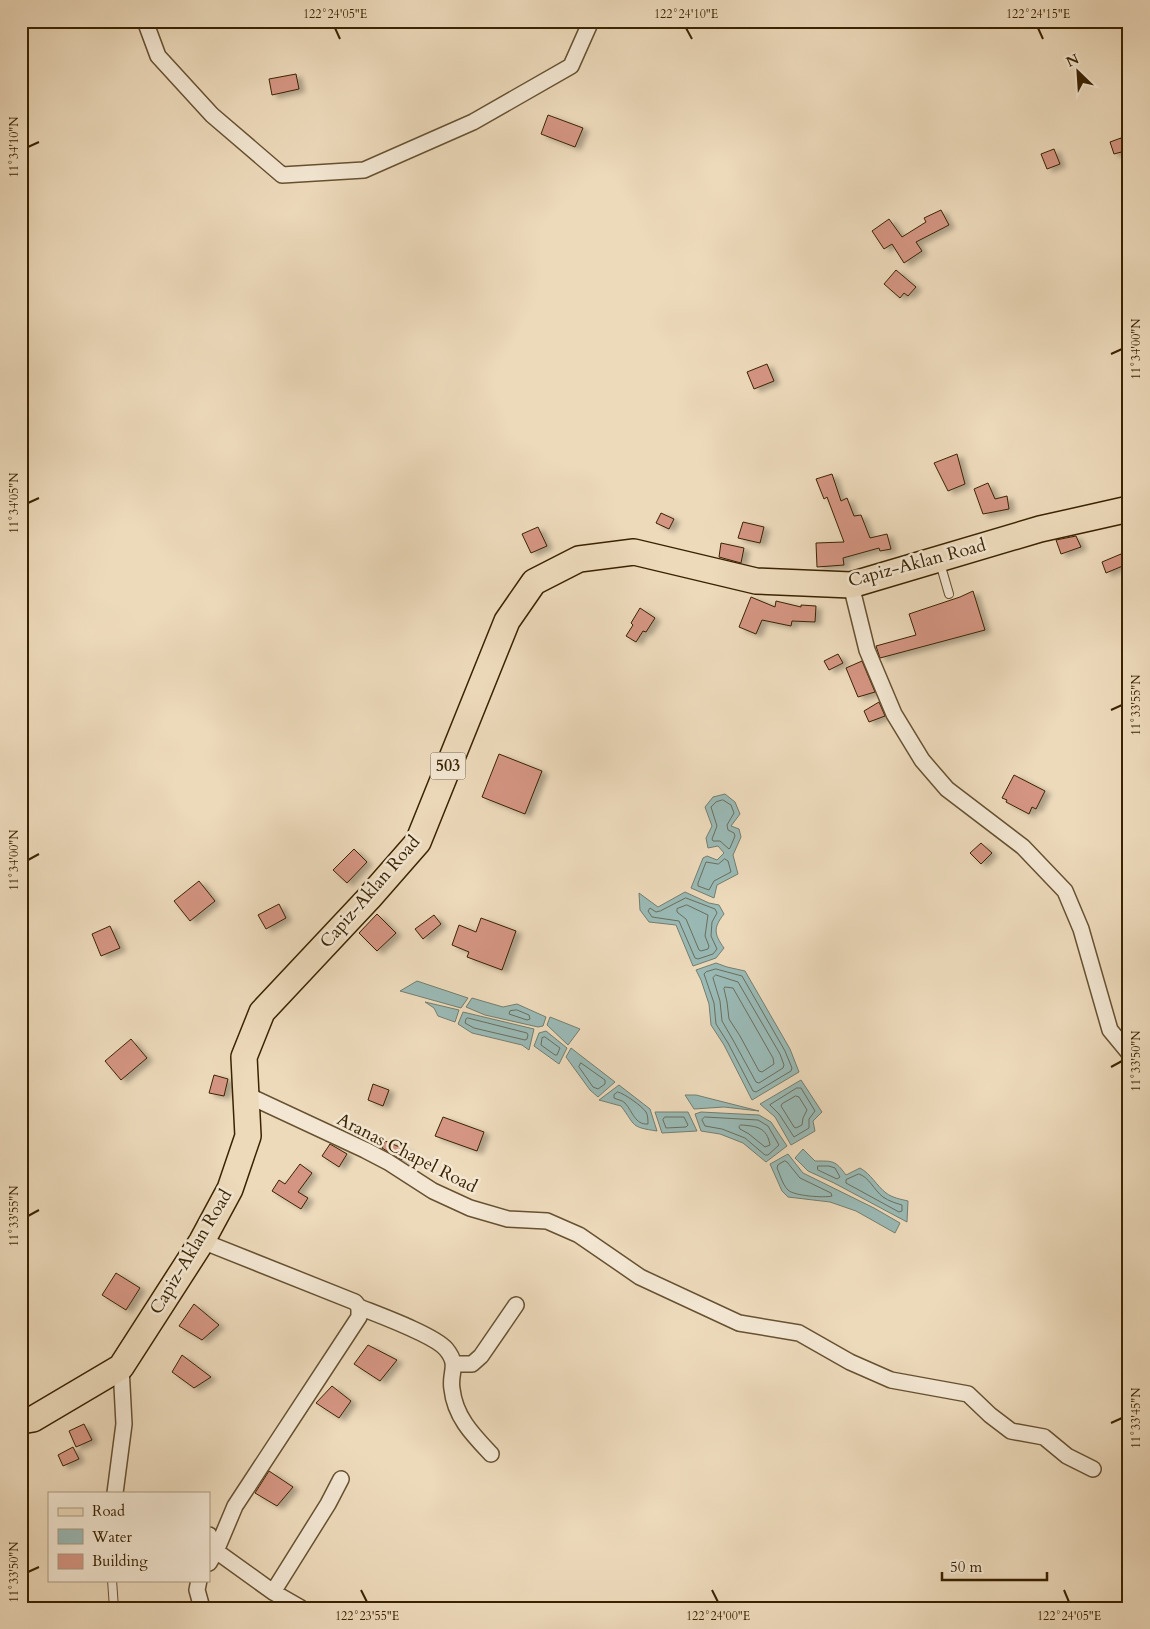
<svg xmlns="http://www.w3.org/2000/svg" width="1150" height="1629" viewBox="0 0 1150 1629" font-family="Cardo,serif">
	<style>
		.water { fill: #9abab6; stroke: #747e6e }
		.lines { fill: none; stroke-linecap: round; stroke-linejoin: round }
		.shore { stroke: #6a6e5c; stroke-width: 1 }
		.building { fill: #d49582; stroke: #3a2301; filter: url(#shadow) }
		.lane-casing { stroke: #675130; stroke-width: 10 }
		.street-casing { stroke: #675130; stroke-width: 18 }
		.primary-casing { stroke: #3a2301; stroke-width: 28 }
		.lane { stroke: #f3e7d3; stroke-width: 8 }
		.street { stroke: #f3e7d3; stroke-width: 15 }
		.primary { stroke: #eddabb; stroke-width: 25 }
		.ticks { fill: none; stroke: #3a2301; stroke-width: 2 }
		.labels { text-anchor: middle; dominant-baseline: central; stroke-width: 5; stroke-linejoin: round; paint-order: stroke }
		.shield { fill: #f3e7d3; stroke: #725e40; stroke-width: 1 }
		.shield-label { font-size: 16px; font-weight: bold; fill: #3a2301 }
		.street-label { font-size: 18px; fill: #3a2301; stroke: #f3e7d3 }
		.neatline { fill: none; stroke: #3a2301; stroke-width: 2 }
		.ticks-label { font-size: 12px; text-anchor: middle; fill: #3a2301 }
	</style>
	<defs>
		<filter id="shadow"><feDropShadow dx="5.5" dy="3" stdDeviation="2.5" flood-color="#0004"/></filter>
	</defs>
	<rect width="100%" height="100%" fill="#eddabb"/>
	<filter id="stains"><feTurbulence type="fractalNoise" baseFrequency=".004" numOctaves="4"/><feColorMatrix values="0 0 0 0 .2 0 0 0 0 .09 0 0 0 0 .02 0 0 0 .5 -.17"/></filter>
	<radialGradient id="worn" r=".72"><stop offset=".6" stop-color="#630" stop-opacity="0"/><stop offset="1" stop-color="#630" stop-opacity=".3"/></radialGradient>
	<path class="water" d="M725 794 735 802 740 814 731 826 739 829 741 837 733 855 738 874 717 885 714 898 691 888 703 858 707 856 717 860 724 853 718 846 708 848 706 838 712 826 705 807 713 797Z
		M685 892 709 903 719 905 724 914C713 928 714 934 724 948L716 958 693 966 676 925 649 922 640 910 639 893 658 907Z
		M716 963 727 967 745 971 790 1049 799 1072 752 1100 724 1045 711 1025 709 1004 701 980 696 970Z
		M417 981 468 998 461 1008 400 991Z
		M472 998 503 1007 517 1004 546 1017 543 1026 538 1027 485 1015 466 1007Z
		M425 1002 459 1010 455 1022 438 1016 434 1008Z
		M463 1012 534 1029 529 1050 522 1045 472 1033 458 1024Z
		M550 1017 580 1029 568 1045 547 1025Z
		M546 1031 567 1048 559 1064 534 1046 539 1033Z
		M571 1048 615 1082 598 1097 590 1090 566 1057Z
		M801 1080 822 1112 813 1121 815 1131 791 1145 775 1117 760 1104Z
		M619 1085 650 1109 657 1131C630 1127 636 1126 621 1106L599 1100Z
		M685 1095H696L759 1111 724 1107 694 1109Z
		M655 1112H688L697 1131 662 1133Z
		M701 1112 759 1115 771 1122 787 1146 766 1162 743 1143 720 1134 701 1131 695 1114Z
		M803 1149 815 1161C833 1161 835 1160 846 1175L860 1168C871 1174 876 1185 886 1193 893 1198 900 1199 908 1201L907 1222 834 1183 808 1171 795 1158Z
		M788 1154 803 1173 874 1208 900 1223 895 1233 856 1211 830 1202 788 1197 782 1191 770 1164Z"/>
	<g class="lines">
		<path class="shore" d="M723 800 731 805 734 813 727 825 728 830 734 833 735 836 730 848 729 849 720 841H713L712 839 717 826 711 807 716 802Z
			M725 859 728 861 731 872 714 881 709 890 698 886V883L706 862 718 864Z
			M686 898 715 909 717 913 712 922 711 936 717 949 713 954 698 959 695 958 679 921 652 917 648 911 650 908 656 912 660 911Z
			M687 905 708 915 705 936 709 946 708 949 701 951 699 950 686 919 677 912V909Z
			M716 969 742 976 785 1051 792 1068 791 1071 756 1092 753 1091 728 1043 716 1024 714 1003 704 974 706 972Z
			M716 975 738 982 780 1054 784 1065 783 1068 759 1083 756 1082 733 1040 722 1021 720 1001 713 978Z
			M725 987 733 988 773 1058 774 1064 762 1072 759 1071 740 1036 729 1019 727 1002 724 989Z
			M517 1010 529 1015 530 1019 527 1020 509 1014 510 1011Z
			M468 1018 527 1033 528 1035 527 1039 525 1040 474 1028 465 1023 466 1019Z
			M545 1037 560 1048 557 1055H555L541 1045 542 1038Z
			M581 1063 605 1080V1084L598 1089 593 1087 579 1067Z
			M797 1088H801L815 1111 809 1119V1128L794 1137 779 1114 770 1105Z
			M618 1092C625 1094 642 1106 646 1112 648 1115 648 1121 648 1124 635 1125 633 1112 625 1103 622 1100 618 1100 614 1098V1095Z
			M796 1096 799 1097 807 1110 803 1118 802 1125 796 1128 794 1127 781 1106 782 1104Z
			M665 1117H684L688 1125 686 1127 666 1128 663 1120Z
			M705 1117 758 1120 768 1126 779 1145 768 1155H765L745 1138 722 1129 705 1126 702 1120Z
			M741 1125C756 1126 767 1127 770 1145L765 1147 749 1134 740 1129 739 1127Z
			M785 1161 787 1162 800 1178 831 1193 832 1196C824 1198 794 1196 788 1190 782 1184 780 1174 777 1168L778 1165Z
			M818 1166H829L835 1168 840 1177 837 1179 818 1170Z
			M859 1174C869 1177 874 1190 883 1197 889 1201 895 1203 902 1205V1211L899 1212 846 1183V1180Z"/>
	</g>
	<path class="building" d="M296 74 299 89 272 95 269 79Z
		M548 115 583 128 575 147 541 134Z
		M1121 138 1125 151 1114 154 1110 142Z
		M1054 149 1060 164 1047 169 1041 154Z
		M941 210 949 225 916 242 922 251 904 263 892 244 884 249 872 231 889 219 902 237 926 222 924 218Z
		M896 270 916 287 908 296 904 293 900 298 884 284Z
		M767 364 774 381 754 389 747 372Z
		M957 454 965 484 948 491 934 463Z
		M832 474 841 501 847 498 854 516 861 515 870 538 887 534 891 549 880 551 879 548 843 558 844 565 817 567 816 543 844 542 827 497 824 499 816 479Z
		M988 483 995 499 1007 496 1009 509 983 514 974 489Z
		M661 513 674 519 669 529 656 523Z
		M743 522 764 527 760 543 738 538Z
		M538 527 547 546 531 553 522 534Z
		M1076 536 1081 547 1061 554 1056 540Z
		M721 543 744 548 741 563 719 557Z
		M1121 554 1125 565 1106 573 1102 562Z
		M973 591 985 630 880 658 876 646 916 635 909 614 960 597Z
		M751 597 775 607 776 601 801 607V605L816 606 815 622 792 621 791 626 762 620 756 634 739 627Z
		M640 608 655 618 646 632 643 631 636 642 626 636 633 625 631 623Z
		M838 654 843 663 829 670 824 661Z
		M862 661 875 692 858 697 846 668Z
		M879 702 885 716 869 722 864 711Z
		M499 754 542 771 525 814 482 797Z
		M1014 775 1045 791 1036 809 1032 807 1029 814 1006 802 1007 800 1002 798Z
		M981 843 992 853 981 864 970 853Z
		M354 849 367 862 347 883 333 870Z
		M199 881 215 901 190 921 174 901Z
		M279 904 286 918 266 929 258 915Z
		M377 914 396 933 377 951 359 933Z
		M434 915 441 924 423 939 415 929Z
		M481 918 516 931 502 970 467 957 469 952 452 945 459 925 476 932Z
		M110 926 120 948 101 956 92 934Z
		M131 1039 147 1058 121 1080 105 1061Z
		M214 1075 228 1079 224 1096 209 1093Z
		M373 1084 389 1090 383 1106 368 1100Z
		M443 1117 484 1132 477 1151 435 1136Z
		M385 1141 407 1150 402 1160 382 1148Z
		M330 1144 347 1154 339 1167 322 1156Z
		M300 1164 312 1173 298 1192 308 1198 301 1209 272 1191 279 1180 285 1184Z
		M116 1273 140 1288 126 1310 102 1295Z
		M194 1304 219 1325 202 1340 179 1326Z
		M368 1345 397 1360 380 1381 354 1364Z
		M182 1355 211 1377 194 1388 172 1372Z
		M332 1386 351 1401 339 1418 316 1403Z
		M84 1424 92 1440 76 1447 69 1431Z
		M73 1447 79 1459 63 1466 58 1455Z
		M269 1471 293 1487 277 1506 255 1493Z"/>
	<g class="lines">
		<g class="lane-casing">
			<path id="lane" d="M940 563 949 594
				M112 1580 114 1608"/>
		</g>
		<g class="street-casing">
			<path id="street" d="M145 21 158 56 212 115 282 175 364 170 473 122 571 66 591 21
				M851 585 867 650 894 714 922 760 947 789 1023 847 1065 891 1081 929 1110 1030 1129 1053
				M245 1094 365 1150 388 1162 433 1191 470 1208 508 1219 547 1221 579 1235 640 1277 739 1323 799 1333 850 1362 891 1380 968 1394 990 1415 1011 1431 1044 1437 1067 1456 1093 1469
				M202 1241 355 1302 359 1307V1317L235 1506 216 1551 273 1592 301 1608
				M359 1307C379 1315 434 1335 446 1349 460 1366 449 1372 452 1389 455 1417 473 1435 491 1454
				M454 1364H472L481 1356 516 1305
				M115 1493 124 1424 121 1367
				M209 1535 216 1551 209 1563
				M199 1580 197 1590 202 1608
				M273 1592 328 1504 341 1479"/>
		</g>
		<g class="primary-casing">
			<path id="primary" d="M21 1421 33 1419 121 1367 202 1241 230 1189 248 1136 244 1057 262 1012 369 898 418 842 507 621 534 582 579 559 634 552 756 581 851 585 1040 529 1129 509"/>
		</g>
		<use href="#lane" class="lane"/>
		<use href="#street" class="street"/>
		<use href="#primary" class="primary"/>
	</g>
	<path class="ticks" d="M335 28 340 39M686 28 692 39M1038 28 1043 39M28 147 39 142M1111 354 1122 349M28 503 39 498M1111 710 1122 705M28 860 39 854M1111 1067 1122 1061M28 1216 39 1210M1111 1423 1122 1418M28 1572 39 1567M361 1590 367 1602M712 1590 718 1602M1064 1590 1069 1602"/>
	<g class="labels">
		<rect class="shield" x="430.5" y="752.5" width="35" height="27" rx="4"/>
		<g class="shield-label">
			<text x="448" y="766">503</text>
		</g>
		<g class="street-label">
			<text transform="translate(917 563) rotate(-15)">Capiz-Aklan Road</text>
			<text transform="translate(370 892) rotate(-49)">Capiz-Aklan Road</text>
			<text transform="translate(407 1153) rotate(27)">Aranas Chapel Road</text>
			<text transform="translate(191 1252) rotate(-59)">Capiz-Aklan Road</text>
		</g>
	</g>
	<rect width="1150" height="1629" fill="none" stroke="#eddabb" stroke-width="55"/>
	<rect x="48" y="1492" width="162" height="90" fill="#f3e7d3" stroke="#a9997f"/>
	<rect x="58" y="1508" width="25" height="8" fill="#eddabb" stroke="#a9997f"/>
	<text x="92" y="1516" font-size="15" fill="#3a2301">Road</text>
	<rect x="58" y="1529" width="25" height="15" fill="#9abab6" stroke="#a9997f"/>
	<text x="92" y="1542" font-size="15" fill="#3a2301">Water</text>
	<rect x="58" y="1554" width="25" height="15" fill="#d49582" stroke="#a9997f"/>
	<text x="92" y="1566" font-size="15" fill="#3a2301">Building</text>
	<g transform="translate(1078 72) rotate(335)" stroke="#f3e7d3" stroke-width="4" paint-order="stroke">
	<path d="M0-4L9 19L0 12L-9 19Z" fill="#3a2301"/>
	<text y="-8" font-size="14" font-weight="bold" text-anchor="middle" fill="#3a2301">N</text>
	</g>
	<path d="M942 1572v8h105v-8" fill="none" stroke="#3a2301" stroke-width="2.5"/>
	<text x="950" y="1572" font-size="15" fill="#3a2301" stroke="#f3e7d3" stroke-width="4" paint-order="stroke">50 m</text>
	<rect x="28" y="28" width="1094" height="1574" class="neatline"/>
	<g class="ticks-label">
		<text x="335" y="18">122°24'05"E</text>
		<text x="686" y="18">122°24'10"E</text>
		<text x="1038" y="18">122°24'15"E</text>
		<text transform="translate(14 147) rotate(-90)" y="4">11°34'10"N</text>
		<text transform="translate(1136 349) rotate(-90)" y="4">11°34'00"N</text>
		<text transform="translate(14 503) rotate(-90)" y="4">11°34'05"N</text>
		<text transform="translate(1136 705) rotate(-90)" y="4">11°33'55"N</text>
		<text transform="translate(14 860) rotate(-90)" y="4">11°34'00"N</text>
		<text transform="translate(1136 1061) rotate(-90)" y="4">11°33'50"N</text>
		<text transform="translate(14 1216) rotate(-90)" y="4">11°33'55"N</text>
		<text transform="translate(1136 1418) rotate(-90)" y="4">11°33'45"N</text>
		<text transform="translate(14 1572) rotate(-90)" y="4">11°33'50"N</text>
		<text x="367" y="1620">122°23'55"E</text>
		<text x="718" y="1620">122°24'00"E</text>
		<text x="1069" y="1620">122°24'05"E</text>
	</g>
	<rect width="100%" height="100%" filter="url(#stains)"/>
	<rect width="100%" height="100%" fill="url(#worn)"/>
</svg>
